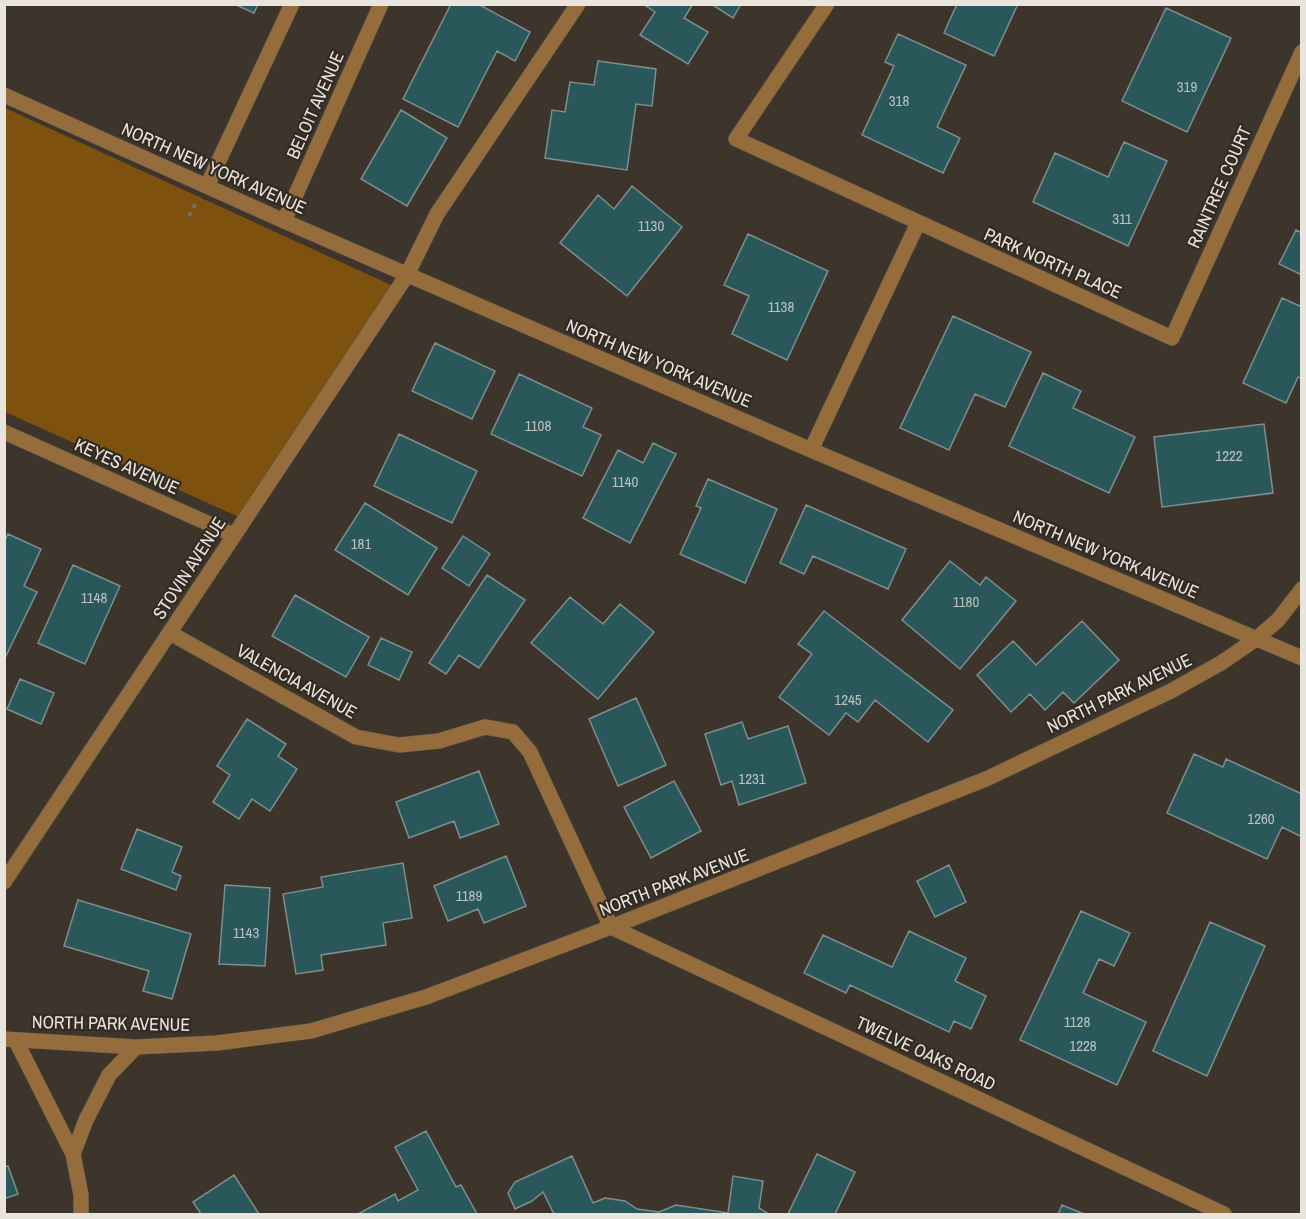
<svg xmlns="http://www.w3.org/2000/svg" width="1306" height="1219" viewBox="0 0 1306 1219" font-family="'Archivo Narrow',sans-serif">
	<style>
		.green { fill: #7f510f }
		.building { fill: #2a585a; stroke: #7e8e8f; stroke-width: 1.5 }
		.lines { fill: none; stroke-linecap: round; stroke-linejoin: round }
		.minor-casing { stroke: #595149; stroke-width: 16 }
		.path { stroke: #766f67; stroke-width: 4; stroke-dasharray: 4.5 4.5; stroke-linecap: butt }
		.minor { stroke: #956c3b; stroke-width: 15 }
		.labels { text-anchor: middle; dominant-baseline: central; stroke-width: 4.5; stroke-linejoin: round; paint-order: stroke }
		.number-label { font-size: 15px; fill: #bac1be }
		.street-label { font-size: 18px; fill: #eae4df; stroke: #332b22 }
	</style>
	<rect width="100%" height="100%" fill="#3d352c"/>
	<path class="green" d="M5 108 391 285 239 517 5 412Z"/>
	<path class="building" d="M234 4H258L254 13Z
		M451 4H478L530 32 515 61 497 51 458 127 403 99Z
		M643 4H693L684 18 708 32 688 64 640 35 655 12Z
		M711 4H741L733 18Z
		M957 4H1018L994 56 944 33Z
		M1166 8 1231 38 1187 132 1122 101Z
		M898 34 966 65 937 127 960 138 943 173 862 135 894 66 885 62Z
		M598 61 656 69 652 106 636 104 627 170 545 158 552 110 565 112 570 82 594 85Z
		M401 110 447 138 407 206 361 179Z
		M1124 142 1167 161 1128 246 1033 202 1055 153 1108 177Z
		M632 186 682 227 627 296 560 243 598 195 614 209Z
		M1296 230 1302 233V275L1279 264Z
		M748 234 828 271 787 360 732 334 749 296 724 285Z
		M1282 298 1302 307V379L1298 377 1286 403 1243 383Z
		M953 316 1031 352 1005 407 975 394 949 450 900 428Z
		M435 343 495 371 472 419 412 391Z
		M1043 373 1081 391 1073 408 1135 437 1109 493 1009 446Z
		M519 374 592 408 583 427 601 435 582 476 491 434Z
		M1264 424 1273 493 1162 507 1154 437Z
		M399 434 477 471 452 523 374 486Z
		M653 443 676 454 630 543 583 518 618 450 643 463Z
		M708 479 777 509 745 583 680 554 701 508 696 506Z
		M365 503 437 548 408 595 335 550Z
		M806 505 906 549 888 589 813 556 804 574 780 563Z
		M8 534 41 549 24 586 37 592 4 660V542Z
		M463 536 490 554 469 586 442 568Z
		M950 561 980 585 986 577 1016 601 960 669 902 620Z
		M73 565 120 586 85 664 38 643Z
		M487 575 525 600 479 668 459 655 446 674 429 663Z
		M295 595 369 637 346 677 272 636Z
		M570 597 603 624 620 604 654 632 598 699 531 643Z
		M824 611 953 710 928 742 875 700 858 722 846 713 829 735 779 697 812 654 798 644Z
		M1082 621 1119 660 1074 703 1063 692 1045 710 1030 694 1011 712 977 675 1013 641 1036 665Z
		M381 638 412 652 399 680 368 665Z
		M20 679 54 693 41 724 7 709Z
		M636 698 666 765 618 786 589 719Z
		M247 719 286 744 278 756 297 769 270 811 252 799 239 819 213 802 230 775 217 766Z
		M742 722 748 739 788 726 806 783 739 805 732 781 721 785 705 734Z
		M1194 754 1223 767 1226 759 1302 794V837L1282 827 1267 859 1167 813Z
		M479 771 499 824 460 838 454 821 409 838 396 802Z
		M674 781 701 831 651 858 624 807Z
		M137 829 182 847 172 872 181 876 176 890 121 869Z
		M506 856 526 906 484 923 478 909 448 921 434 886Z
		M403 863 412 918 383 923 386 945 321 955 323 970 296 974 283 894 323 887 321 877Z
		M949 865 966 902 935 917 917 881Z
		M225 885 270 888 265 966 219 964Z
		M78 900 191 934 172 999 143 991 149 971 64 946Z
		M1081 911 1130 933 1114 966 1099 959 1083 993 1146 1022 1117 1085 1020 1040Z
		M1210 922 1265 946 1207 1076 1153 1051Z
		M909 931 966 958 955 981 986 996 971 1029 954 1021 949 1032 850 985 846 993 804 973 823 935 892 967Z
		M426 1131 456 1187 461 1185 477 1214H358L395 1194 398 1201 418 1190 395 1147Z
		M817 1154 855 1172 835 1214H788Z
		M572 1156 593 1203 605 1198 625 1201 637 1209 659 1212 676 1205 728 1213 733 1176 763 1181 759 1208 769 1214H554L543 1192 532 1201 515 1209 508 1193 515 1182Z
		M8 1166 18 1194 4 1199V1167Z
		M234 1175 259 1214H201L193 1202Z
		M1062 1205 1084 1214H1058Z"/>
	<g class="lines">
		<g class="minor-casing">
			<path id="minor" d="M827 4 736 139 1172 338 1302 52
				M4 95 284 221 811 450 1302 658
				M207 186 292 4
				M284 221 381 4
				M4 432 234 535
				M811 450 918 223
				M170 633 356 737 399 745 439 741 485 727 513 732 530 752 611 927 1224 1214
				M4 882 407 275 437 214 578 4
				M4 1039 136 1047 217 1043 311 1031 426 997 611 927 986 779 1171 691 1221 663 1256 639 1278 620 1302 589
				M16 1041 73 1154 81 1195V1214
				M73 1154 86 1120 109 1075 136 1047"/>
		</g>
		<path class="path" d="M189 216 196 203"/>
		<use href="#minor" class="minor"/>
	</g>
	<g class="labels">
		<g class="number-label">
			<text x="1187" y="86">319</text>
			<text x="899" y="100">318</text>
			<text x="1122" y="218">311</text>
			<text x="651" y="225">1130</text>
			<text x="781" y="306">1138</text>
			<text x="538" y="425">1108</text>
			<text x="1229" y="455">1222</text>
			<text x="625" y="481">1140</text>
			<text x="361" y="543">181</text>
			<text x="94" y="597">1148</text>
			<text x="966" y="601">1180</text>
			<text x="848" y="699">1245</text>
			<text x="752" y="778">1231</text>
			<text x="1261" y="818">1260</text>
			<text x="469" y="895">1189</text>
			<text x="246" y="932">1143</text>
			<text x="1077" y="1021">1128</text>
			<text x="1083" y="1045">1228</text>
		</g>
		<g class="street-label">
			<text transform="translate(315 105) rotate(-66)">BELOIT AVENUE</text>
			<text transform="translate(214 168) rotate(24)">NORTH NEW YORK AVENUE</text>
			<text transform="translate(1219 187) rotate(-66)">RAINTREE COURT</text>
			<text transform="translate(1053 263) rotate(24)">PARK NORTH PLACE</text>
			<text transform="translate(659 363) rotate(23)">NORTH NEW YORK AVENUE</text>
			<text transform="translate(127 466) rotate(24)">KEYES AVENUE</text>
			<text transform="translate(1106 554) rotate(23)">NORTH NEW YORK AVENUE</text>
			<text transform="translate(189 568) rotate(-57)">STOVIN AVENUE</text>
			<text transform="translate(297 681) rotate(29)">VALENCIA AVENUE</text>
			<text transform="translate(1119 693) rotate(-26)">NORTH PARK AVENUE</text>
			<text transform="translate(674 882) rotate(-21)">NORTH PARK AVENUE</text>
			<text transform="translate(111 1023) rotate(1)">NORTH PARK AVENUE</text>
			<text transform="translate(926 1053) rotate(25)">TWELVE OAKS ROAD</text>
		</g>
	</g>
	<rect width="1306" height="1219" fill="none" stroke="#eae4df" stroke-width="12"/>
</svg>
